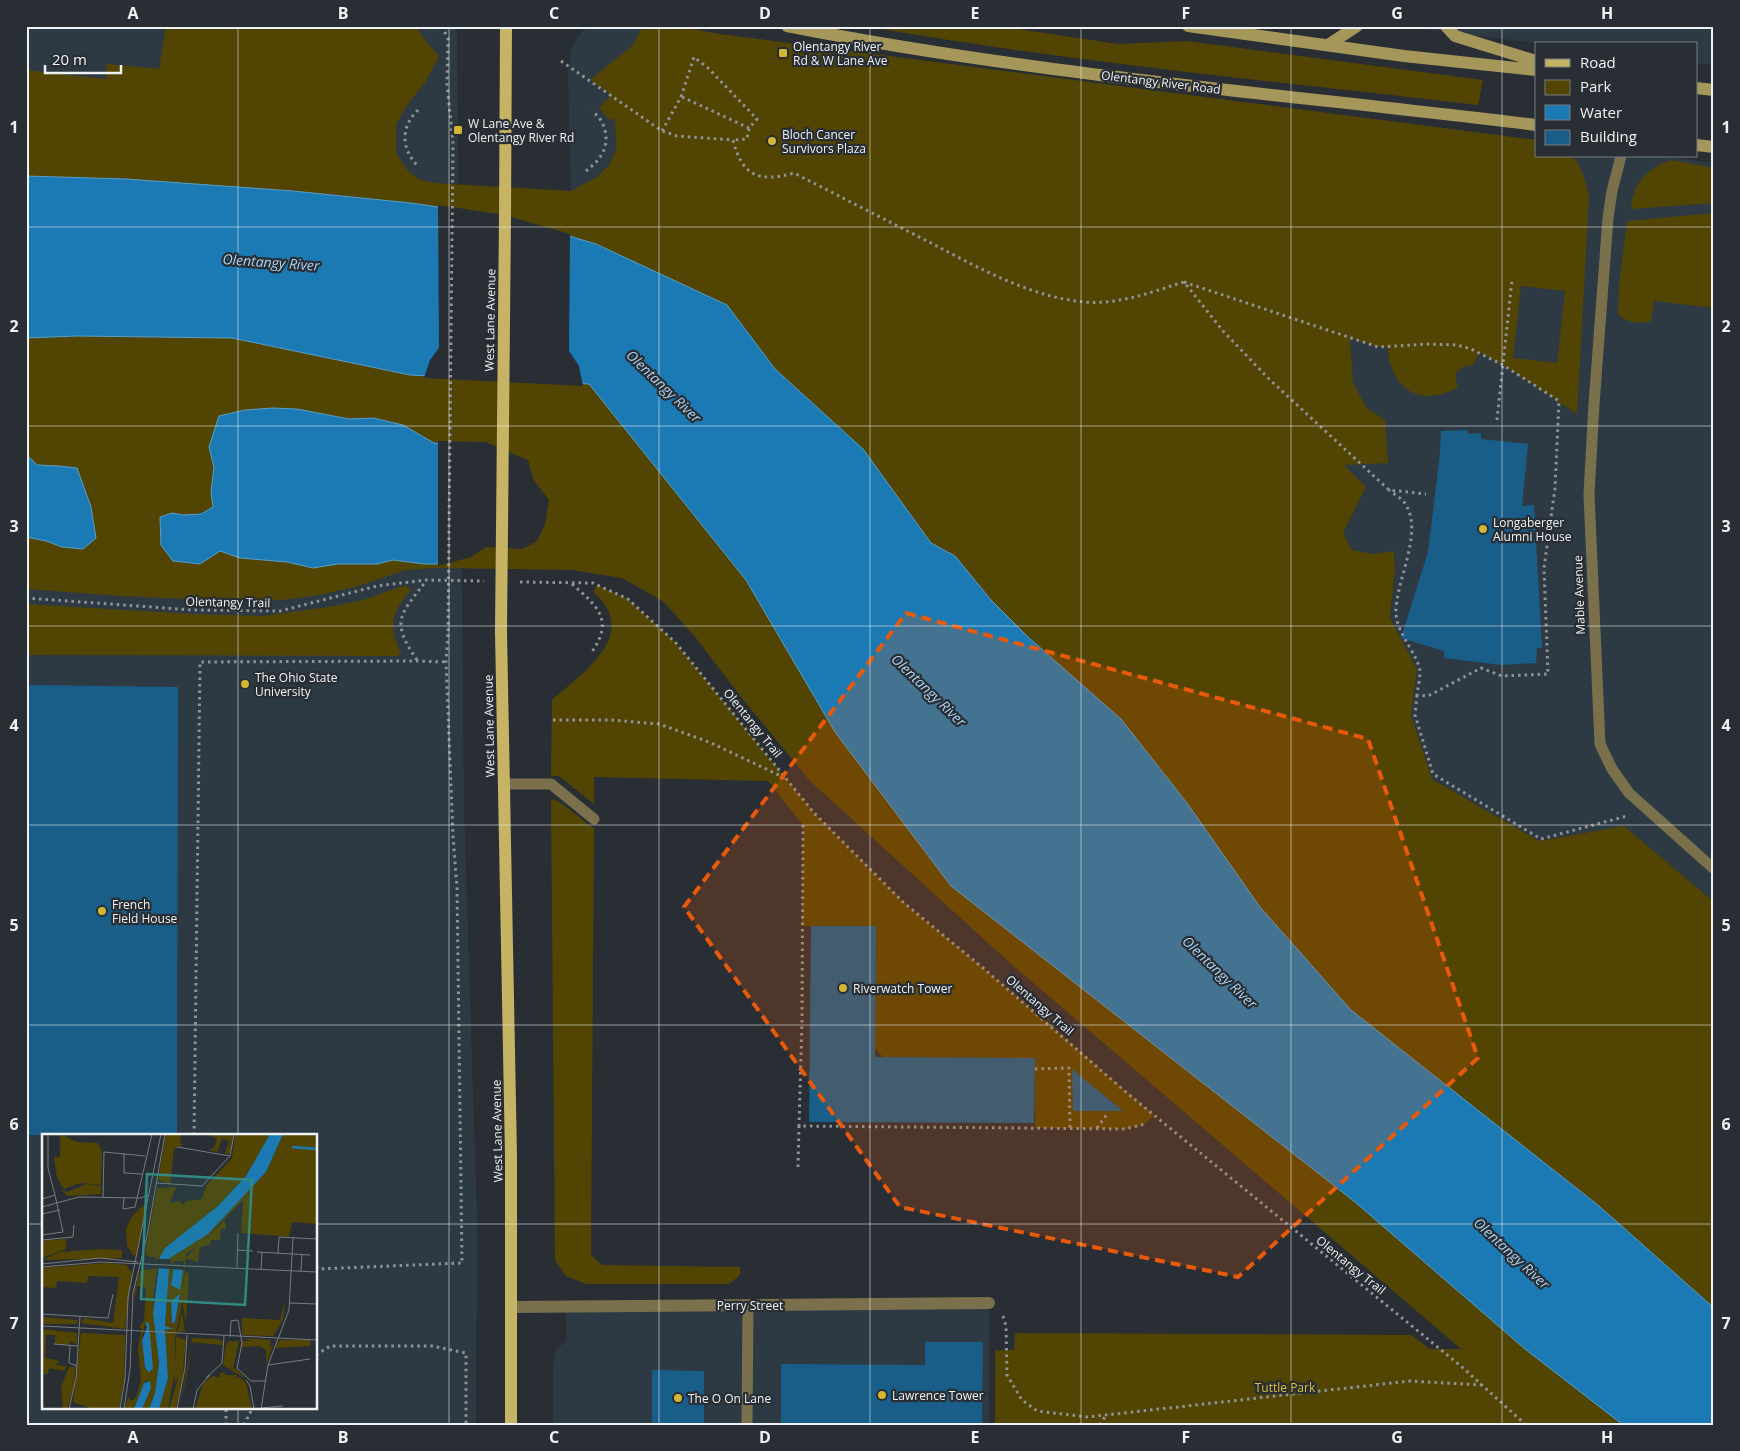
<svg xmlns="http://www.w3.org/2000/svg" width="1740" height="1451" viewBox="0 0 1740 1451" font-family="'Open Sans',sans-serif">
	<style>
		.built { fill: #2e3a43; fill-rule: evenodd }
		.green { fill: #524503; fill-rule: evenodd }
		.water { fill: #1b7ab3; stroke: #5a9ec7 }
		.pier { fill: #282e33 }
		.building { fill: #195e89 }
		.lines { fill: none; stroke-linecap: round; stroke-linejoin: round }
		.path { stroke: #8f9498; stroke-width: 3; stroke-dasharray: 2.5 4; stroke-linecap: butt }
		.lane { stroke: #7a714c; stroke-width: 11 }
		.street { stroke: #7a714c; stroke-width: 12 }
		.secondary { stroke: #a5965a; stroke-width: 12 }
		.primary { stroke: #c6b363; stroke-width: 12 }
		.path-bridge { stroke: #8f9498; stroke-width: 3; stroke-dasharray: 2.5 4; stroke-linecap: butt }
		.primary-bridge { stroke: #c6b363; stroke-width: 12 }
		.marked { fill: #e8590c; fill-opacity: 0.2; stroke: #e8590c; stroke-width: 4; stroke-dasharray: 10 6; stroke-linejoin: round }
		.grid { fill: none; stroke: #eef2f5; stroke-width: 1; stroke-opacity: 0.55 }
		.poi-dot { fill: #d2b635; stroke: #282e33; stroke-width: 2 }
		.labels { text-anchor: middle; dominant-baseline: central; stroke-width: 4.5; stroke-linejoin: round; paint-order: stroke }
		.poi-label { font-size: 12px; fill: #eef2f5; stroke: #282e33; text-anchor: start }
		.street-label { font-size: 12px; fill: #eef2f5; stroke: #282e33 }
		.park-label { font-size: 12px; fill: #ddbf34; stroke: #282e33 }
		.water-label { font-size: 14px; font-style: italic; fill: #abd3f2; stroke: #282e33 }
		.inset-river { fill: none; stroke: #1b7ab3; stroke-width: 2.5 }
		.inset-road { fill: none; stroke: #777c81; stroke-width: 1 }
		.view { fill: #308982; fill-opacity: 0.15; stroke: #308982; stroke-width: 2.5 }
		.inset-edge { fill: none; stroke: #eef2f5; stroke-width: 2.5 }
		.neatline { fill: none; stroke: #eef2f5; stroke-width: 2 }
		.grid-label { font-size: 16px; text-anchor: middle; font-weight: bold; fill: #eef2f5 }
	</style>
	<rect width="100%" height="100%" fill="#282e33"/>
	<path class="built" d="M26 26H457L464 807 477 1220 476 1425H26ZM44 1135H316V1407H44Z
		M593 26H659L1536 140V156H1659L1714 163V902L1624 826 1539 841 1432 779 1411 715 1417 669 1390 618 1395 571 1394 552 1373 554 1351 550 1343 533 1366 487 615 116 616 149 609 165 597 177 571 191 568 74 572 46 583 30Z
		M1398 26H1714V65L1696 63V44H1545Z
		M989 1303V1425H553V1366L556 1350 566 1341V1307Z"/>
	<path class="green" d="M166 26H415L428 44 439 56 426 81 405 108 396 125V153L408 171 418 179 434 183 571 191 597 177 609 165 616 149 615 117 610 121 599 108 611 95 590 80 633 45 643 26H676L720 34 1536 140V156H1572C1582 166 1586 183 1589 196L1577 414 1503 365 1480 353 1473 365C1465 366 1461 367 1456 373V381L1458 387C1430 403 1402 398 1391 366 1389 360 1388 353 1387 347H1378L1350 338 1353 383 1366 407 1385 420 1388 463 1344 465 1366 487 1343 533 1352 550 1373 554 1394 551 1395 571 1390 618 1417 669 1411 715 1432 779 1539 841 1624 826 1714 902V1308L1599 1206 1351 1010 1260 907 1187 803 1157 765 1068 674 1028 637 991 600 955 556 931 543 863 449 775 369 727 305 596 244 505 217 411 203 293 191 126 179 26 176V70L106 79 107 64 159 69ZM1521 286 1565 291 1557 363 1513 358Z
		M864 26H998L1118 44 1187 41 1483 80 1478 105C1273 81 1067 62 864 26Z
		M1672 160 1714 168V203L1631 209C1633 183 1647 168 1672 160Z
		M1714 213V308L1654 301 1651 321C1640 324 1626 323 1618 314L1619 286 1627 221Z
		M77 336 232 338 410 375 589 384 746 580 835 732 951 886 1355 1202 1525 1349 1623 1425H995V1350H1014L1015 1333 1411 1335 1430 1349H1461L1009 962 810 781 741 697 696 638 664 602 622 578 572 570 435 568 406 570 355 587 314 596 281 600 228 601 121 596 26 589V537L46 541 62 547 59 466 37 465 26 454V338ZM273 408 297 409 349 419 373 418 403 425 434 443 472 446 440 564H424L393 560 377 564H338L313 568 287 562 241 558 220 551 200 564 172 513C188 517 199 515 213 507L211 492 214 467 209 447 245 410Z
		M405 585 411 590C391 612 388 626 401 653L398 656 26 655V604L192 614 262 616 328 607 363 600Z
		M597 585 628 599 676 643 814 813 903 902 983 968 1154 1115 1145 1124 1125 1129 1035 1128V1058L883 1057 875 1049 876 927 802 926 803 825 768 781 594 777V804L559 776H551L552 700C582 673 642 634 593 592Z
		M551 799C564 801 581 821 594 828L591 1255 602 1265 740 1267V1275L729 1284H586L566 1276 555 1260Z"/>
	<path class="water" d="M26 176 126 179 293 191 411 203 505 217 596 244 727 305 775 369 863 449 931 543 955 556 991 600 1028 637 1121 719 1187 803 1260 907 1351 1010 1599 1206 1714 1308V1425H1623L1525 1349 1355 1202 951 886 835 732 746 580 589 384 410 375 232 338 77 336 26 338Z
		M273 408 297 409 349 419 373 418 403 425 434 443 472 446 485 544 440 564H424L393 560 377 564H338L313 568 287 562 240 558 220 551 200 564 173 561 161 545 160 517 172 513 183 515 201 514 213 507 211 492 214 467 209 447 219 416 245 410Z
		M26 454 37 465 59 466 77 468 91 507 96 538 83 549 62 547 46 541 26 537Z"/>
	<path class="pier" d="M438 205 505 215 570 234 569 351 579 366 583 386 424 378 430 360 439 348Z
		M438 441 486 442 528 460 533 479 549 500 545 525 536 542 522 549 486 547 471 557 438 566Z"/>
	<path class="building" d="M1468 430V434L1481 433V439L1528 444 1522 506 1534 505 1542 648H1537L1536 663 1502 665 1444 658V651L1401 638 1428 552 1440 454 1441 431Z
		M26 685 178 687 177 1135H26Z
		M811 926H876L875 1057 1035 1058 1034 1123 809 1122Z
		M1072 1069 1123 1111H1073Z
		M925 1342H983L982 1425H781V1364L925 1365Z
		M652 1370 704 1371V1425H652Z"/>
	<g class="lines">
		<path class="path" d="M442 26 448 39 447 84 453 143
			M561 61 662 131 677 136 733 140C742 176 759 183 794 173 839 196 884 219 929 242 977 267 1030 297 1084 302 1119 305 1151 292 1184 282L1223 331 1268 378 1389 490 1426 494
			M682 97 749 128
			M418 110C400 127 401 150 419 167
			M662 131 681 97 694 57 708 68 757 119 749 128 747 139 733 140
			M586 171C591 167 597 162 600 157 611 142 606 121 592 111
			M1184 282 1378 347 1429 344 1457 345 1471 349 1503 365 1559 401 1555 488 1544 568 1548 674 1502 676 1481 668 1428 696 1417 695C1418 687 1420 679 1420 672 1419 656 1398 635 1396 615 1394 584 1424 534 1406 505 1403 499 1395 495 1389 490
			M1497 420 1512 280
			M520 582 593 583 628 599 676 643 814 813 903 902 983 968 1127 1093 1462 1367 1526 1425
			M572 584C597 606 615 620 591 653
			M26 598 193 610 280 611 377 586 426 580 484 581
			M417 660C390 621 400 615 426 581
			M1417 695 1415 715 1433 774 1541 839 1627 816
			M553 720H611L659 724 709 742 785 778
			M803 825 802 1021 799 1126 1125 1129 1145 1124
			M1035 1069 1069 1068 1070 1128
			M1097 1128 1108 1113
			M194 1135 200 662 417 661 446 662
			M798 1167 799 1126
			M316 1267 318 1269 462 1263 457 888 453 836 446 662 448 631
			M1003 1316 1006 1326 1007 1375 1022 1400 1037 1411 1088 1417 1410 1381 1481 1385
			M316 1355 330 1346H432L466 1353V1425
			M226 1425V1407
			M244 1425 253 1407
			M1100 1425 1106 1415"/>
		<path class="lane" d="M1621 156 1612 191 1608 218 1594 404 1589 494 1600 744 1612 769 1629 793 1714 869
			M504 784H551L594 819
			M747 1425 748 1305"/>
		<path class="street" d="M511 1307 989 1303"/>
		<path class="secondary" d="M787 26C1034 75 1286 94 1536 125
			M1188 26 1404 56 1536 70
			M1446 26 1455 36 1536 61
			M1328 45 1357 26
			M1696 88 1714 90
			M1696 145 1714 147"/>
		<path class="primary" d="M505 217 506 26
			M501 632 511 1156V1425"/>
		<path class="path-bridge" d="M448 631 453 143"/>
		<path class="primary-bridge" d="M501 632 505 217"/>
	</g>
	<path class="marked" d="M906 613 1368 739 1478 1058 1238 1277 900 1207 684 907Z"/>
	<path class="grid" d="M238 26V1135M449 26V1425M659 26V1425M870 26V1425M1081 26V1425M1291 26V1425M1502 26V1425M26 227H1714M26 426H1714M26 626H1714M26 825H1714M26 1025H1714M26 1224H44M316 1224H1714M238 1407V1425"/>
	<g class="poi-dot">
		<rect x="778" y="48" width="10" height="10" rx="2.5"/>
		<rect x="453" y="125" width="10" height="10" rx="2.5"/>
		<circle cx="772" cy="141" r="5"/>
		<circle cx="1483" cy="529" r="5"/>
		<circle cx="245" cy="684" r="5"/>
		<circle cx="102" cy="911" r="5"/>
		<circle cx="843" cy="988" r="5"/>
		<circle cx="882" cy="1395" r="5"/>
		<circle cx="678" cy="1398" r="5"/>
	</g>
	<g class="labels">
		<g class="poi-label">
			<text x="793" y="46">Olentangy River<tspan x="793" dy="14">Rd &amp; W Lane Ave</tspan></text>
			<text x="468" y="123">W Lane Ave &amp;<tspan x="468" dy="14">Olentangy River Rd</tspan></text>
			<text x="782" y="134">Bloch Cancer<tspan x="782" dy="14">Survivors Plaza</tspan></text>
			<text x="1493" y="522">Longaberger<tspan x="1493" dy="14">Alumni House</tspan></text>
			<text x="255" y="677">The Ohio State<tspan x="255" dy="14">University</tspan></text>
			<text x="112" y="904">French<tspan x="112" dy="14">Field House</tspan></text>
			<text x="853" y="988">Riverwatch Tower</text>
			<text x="892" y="1395">Lawrence Tower</text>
			<text x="688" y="1398">The O On Lane</text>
		</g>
		<g class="street-label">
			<text transform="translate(1161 82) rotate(7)">Olentangy River Road</text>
			<text transform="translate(490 320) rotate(-89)">West Lane Avenue</text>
			<text transform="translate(1579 595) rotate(-92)">Mable Avenue</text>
			<text transform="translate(228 602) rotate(1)">Olentangy Trail</text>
			<text transform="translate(753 723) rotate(51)">Olentangy Trail</text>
			<text transform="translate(489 726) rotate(-91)">West Lane Avenue</text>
			<text transform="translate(1040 1005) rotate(41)">Olentangy Trail</text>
			<text transform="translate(497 1131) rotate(-91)">West Lane Avenue</text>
			<text transform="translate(1351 1265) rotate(39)">Olentangy Trail</text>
			<text x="750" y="1305">Perry Street</text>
		</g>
		<g class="park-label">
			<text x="1285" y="1387">Tuttle Park</text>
		</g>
		<g class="water-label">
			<text transform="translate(271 262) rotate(4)">Olentangy River</text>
			<text transform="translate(664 386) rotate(44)">Olentangy River</text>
			<text transform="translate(929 690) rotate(44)">Olentangy River</text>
			<text transform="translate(1220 972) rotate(44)">Olentangy River</text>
			<text transform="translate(1512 1253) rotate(43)">Olentangy River</text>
		</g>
	</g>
	<g transform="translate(42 1134)">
		<rect width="275" height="275" fill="#282e33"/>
		<path d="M18 0 35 8 56 9 60 18 59 51 38 49 22 55 15 44 12 24 18 22ZM124 0H139L138 9 142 10 132 15 128 50 116 46ZM165 0H191L188 18 186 20H183L187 7 180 5 175 18 167 16 172 14 175 5ZM193 0H228L204 42 176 72 123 114 116 130 111 165 117 229 113 259 107 275H100L109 252 106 246 103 247 92 275H83L86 263 90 267 95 261 99 246 96 214 100 195 97 193 102 187 104 154 95 152 92 165V159L98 136 113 135 114 123H107L103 119 115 54 134 53 128 69 137 67 142 71 144 67 160 65 164 52 190 24ZM103 189 108 201 106 210 111 235 108 238 103 234 100 207ZM241 0H275V90L250 88 247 103 199 99 201 66 158 110 144 120 141 164 133 204V236L134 204 140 177 143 197 136 198 135 203 144 206 140 247 134 275H127L137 241 133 250V238L126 275H117L126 244 123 195H128L123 193 128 124 166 100 224 38ZM132 132 140 139 136 156V152L129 151ZM138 163 133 188 130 190 129 167ZM45 50 59 52V60L26 62 18 55 25 58ZM105 69 94 121H91L85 112 84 95 89 84 95 77 97 80 96 76ZM183 86 184 95H179L178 106H169L168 111 158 113 156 128 143 124ZM24 105V115L0 124V107ZM61 115 80 116V124L0 126 18 118ZM65 129 84 131 90 139 83 195 39 189 42 184 71 189 77 143 46 142 45 149 15 147 14 154 0 153V134ZM142 138 147 139 144 188 141 172ZM243 166 241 186 231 202 200 201V184L238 186ZM0 183 36 186 35 190H0ZM0 195 35 199V211L28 207 27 211 13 210V201H4L3 224 18 227 12 231 25 232 22 237 7 234 6 240H0ZM39 199 83 201 82 245 77 275H50L31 268ZM150 204 176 205 181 208 180 214V211L149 208 146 236 139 269ZM199 204 229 206 228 213 231 211 224 231V216L217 212 200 213V207H210ZM238 206H268V212L233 214ZM188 207H197L191 235 193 234 204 245 181 231 184 210ZM27 233H33L32 252 25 275H21L19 253ZM183 238V241H195L193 245 197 243 204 249 210 275H153L161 250 170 242 178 243V239Z" fill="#524503" fill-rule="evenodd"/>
		<path d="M228 0H241L224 38 166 100 128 124 123 192 132 195H123L126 244 117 275H107L113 259 117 229 111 179 118 123 123 114 176 72 204 42ZM132 132 141 136 138 156 129 151ZM138 160 133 188 130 190 129 167ZM103 188 107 189 111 235 107 238 103 234 100 207 105 193ZM108 247 109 254 100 275H92L102 249Z" fill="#1b7ab3"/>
		<path d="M115 125H128L130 131 133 127H141L143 136 113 134Z" fill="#282e33"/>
		<path class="inset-river" d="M250 13 275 15"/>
		<path class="inset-road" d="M135 13 188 22M82 19V39L100 40M115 49 160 52 188 22 192 0M61 63 62 18 103 22M82 64 81 75 93 73 110 0M0 65 13 61 6 34V0M0 73 37 63 99 64 106 61M0 80 18 76M0 96V101L21 98 13 61M0 106 31 103 32 91M195 116 211 117M215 118 268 121M236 119 237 103 275 105M0 130 58 124 96 128M0 133 59 128 275 138M195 133 196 99M219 135 220 118M259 137 260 120M248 169 275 170M0 180 66 184 71 160M0 192 275 206M188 203 189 187 196 186 200 209 195 234 209 247H223M12 210 36 212M28 212 27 229 35 232M226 231 268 225M164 244 180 229 182 202M204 246 208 252 212 275M219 274 241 272M27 275 34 244 38 182M78 275 83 245 86 163 119 0M82 275 88 235 91 159 105 102 123 0M135 275 143 234 145 201M151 275 155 256 168 241M219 275 226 231 247 176 251 103"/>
		<path class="view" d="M105 40 210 46 203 171 99 165Z"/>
		<rect width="275" height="275" class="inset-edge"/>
	</g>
	<rect width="1740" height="1451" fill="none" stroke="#282e33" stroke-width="55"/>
	<rect x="1535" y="42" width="162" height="115" fill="#282e33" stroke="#777c81"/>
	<rect x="1545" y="59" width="25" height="8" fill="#c6b363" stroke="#777c81"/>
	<text x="1580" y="68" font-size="15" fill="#eef2f5">Road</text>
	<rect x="1545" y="80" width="25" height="15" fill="#524503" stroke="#777c81"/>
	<text x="1580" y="92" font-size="15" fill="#eef2f5">Park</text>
	<rect x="1545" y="105" width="25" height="15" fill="#1b7ab3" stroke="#777c81"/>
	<text x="1580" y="118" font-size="15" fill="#eef2f5">Water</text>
	<rect x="1545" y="130" width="25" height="15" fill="#195e89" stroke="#777c81"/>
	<text x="1580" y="142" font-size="15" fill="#eef2f5">Building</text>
	<path d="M45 65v8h76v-8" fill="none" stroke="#eef2f5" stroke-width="2.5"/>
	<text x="52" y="65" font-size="15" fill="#eef2f5" stroke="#282e33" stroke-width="4" paint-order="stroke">20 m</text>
	<rect x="28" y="28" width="1684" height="1396" class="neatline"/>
	<g class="grid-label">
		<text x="133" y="19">A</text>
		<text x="343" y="19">B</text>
		<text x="554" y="19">C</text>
		<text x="765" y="19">D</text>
		<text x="975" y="19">E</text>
		<text x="1186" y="19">F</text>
		<text x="1397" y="19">G</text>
		<text x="1607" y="19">H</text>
		<text x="14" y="133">1</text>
		<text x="1726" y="133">1</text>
		<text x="14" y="332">2</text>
		<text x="1726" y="332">2</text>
		<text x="14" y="532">3</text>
		<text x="1726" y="532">3</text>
		<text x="14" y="731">4</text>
		<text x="1726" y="731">4</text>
		<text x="14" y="931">5</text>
		<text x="1726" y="931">5</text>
		<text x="14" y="1130">6</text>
		<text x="1726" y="1130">6</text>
		<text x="14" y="1329">7</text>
		<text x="1726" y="1329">7</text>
		<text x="133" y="1443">A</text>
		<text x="343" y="1443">B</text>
		<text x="554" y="1443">C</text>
		<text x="765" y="1443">D</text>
		<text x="975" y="1443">E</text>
		<text x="1186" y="1443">F</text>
		<text x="1397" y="1443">G</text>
		<text x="1607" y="1443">H</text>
	</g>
</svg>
